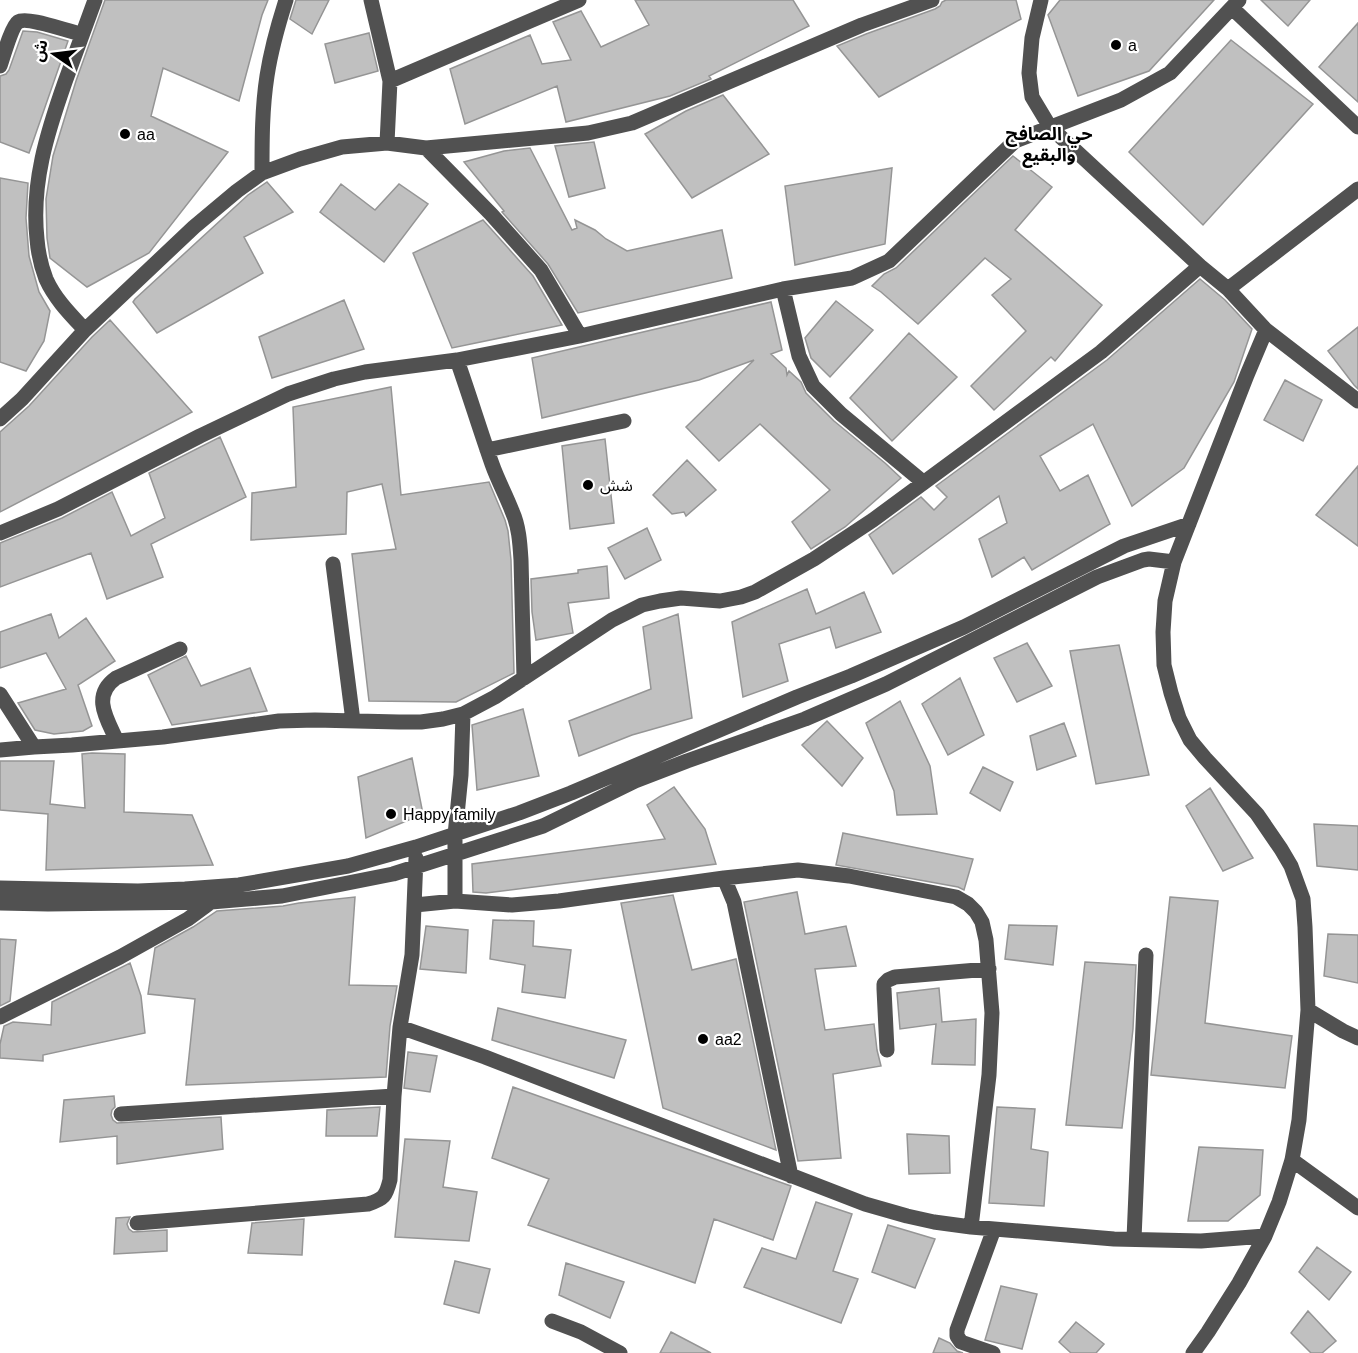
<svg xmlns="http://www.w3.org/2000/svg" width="1358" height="1353" viewBox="0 0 1358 1353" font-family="Arial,'Noto Sans Arabic',sans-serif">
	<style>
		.building { fill: #c0c0c0; stroke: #959595; stroke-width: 1.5 }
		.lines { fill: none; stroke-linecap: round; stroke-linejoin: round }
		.minor { stroke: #515151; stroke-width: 15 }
		.poi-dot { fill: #000; stroke: #fff; stroke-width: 2 }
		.labels { text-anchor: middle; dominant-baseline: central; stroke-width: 4.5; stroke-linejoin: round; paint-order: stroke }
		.poi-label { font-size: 16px; fill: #000; stroke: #fff; text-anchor: start }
		.neighbourhood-label { font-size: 18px; font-weight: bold; fill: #000; stroke: #fff }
	</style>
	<rect width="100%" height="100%" fill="#fff"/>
	<path class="building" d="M105 0H268L262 15 239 101 163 68 151 116 228 152 149 253 87 287 50 258 47 238 46 199 53 156 76 81Z
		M296 0H329L312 34 290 19Z
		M635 0H793L809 26 709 76 711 79 670 96 566 122 557 86 465 124 450 69 530 35 542 64 571 60 553 22 581 11 601 47 649 25Z
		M946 0H1016L1021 19 879 97 837 46 866 34 935 9 940 6 942 2Z
		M1060 0H1214L1149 71 1078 96 1048 15Z
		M1261 0H1310L1288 26Z
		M1358 23V102L1319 67Z
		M23 31 37 32 68 41 29 153 0 142V76L6 74 9 70Z
		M369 33 378 71 335 83 325 44Z
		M1231 40 1313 104 1203 225 1129 152Z
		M723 95 769 154 692 198 645 134 686 111Z
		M594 142 605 188 569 197 555 146Z
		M530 148 572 230 577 228 575 220 595 230 606 239 627 251 722 230 732 278 578 313 548 264 502 212 504 211 464 162 504 151Z
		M1013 156 1052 187 1015 230 1102 305 1055 361 1051 357 994 410 971 386 1026 331 992 295 1011 279 985 258 918 324 881 292 872 286 884 274 896 268Z
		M892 168 885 244 795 265 785 186Z
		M0 178 28 183 26 218 29 256 39 292 50 311 44 341 26 371 0 362Z
		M267 182 293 212 244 237 263 273 157 333 133 302 135 299 248 195Z
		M341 184 375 210 399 184 428 204 384 262 320 212Z
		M483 220 533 276 562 325 452 348 413 253Z
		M1200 279 1225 300 1252 329 1234 382 1184 468 1132 506 1093 424 1040 456 1060 491 1088 475 1110 524 1032 570 1024 557 992 577 979 539 1007 523 999 496 893 574 869 535 921 497 934 510 947 497 936 486 1107 360Z
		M344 300 364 349 272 378 259 337Z
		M836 301 873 330 830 377 811 358 805 338Z
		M771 302 782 350 771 354 786 368 787 375 789 371 801 382 806 393 834 421 885 463 901 478 845 527 811 549 792 522 830 490 760 424 719 461 686 427 754 360 699 380 542 418 532 358Z
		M110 320 192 412 0 512V432L29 406 92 337Z
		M1358 327V389L1354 385 1328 351Z
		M909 333 957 377 892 441 850 398Z
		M1285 380 1322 400 1303 441 1264 420Z
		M391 387 401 495 489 482 505 520 508 531 511 560 514 673 456 702 369 701 352 554 396 549 382 484 347 492 346 534 251 540 252 493 296 487 293 407Z
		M220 437 246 497 151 544 163 577 107 599 91 553 0 587V543L62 518 112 492 131 536 165 518 149 473Z
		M605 439 614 523 570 529 562 446Z
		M687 460 716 490 686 516 684 512 672 514 653 495Z
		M1358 466V546L1316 515Z
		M647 528 661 560 625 579 608 548Z
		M607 566 609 598 568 603 573 633 536 640 532 612 531 579 578 573V570Z
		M807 589 816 614 864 592 881 632 836 648 830 627 779 644 788 681 743 697 732 622Z
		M51 614 59 638 86 618 115 661 78 685 92 726 83 731 54 734 35 730 18 703 66 689 46 653 0 668V632Z
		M678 614 692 718 632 735 579 756 569 721 651 689 643 627Z
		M1027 643 1052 686 1017 702 994 658Z
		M1119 645 1149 775 1096 784 1070 651Z
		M186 656 201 686 250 668 267 711 172 725 148 675Z
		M960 678 984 735 948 755 922 704Z
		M900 701 930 766 937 814 897 815 894 791 866 723Z
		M523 709 539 776 477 790 472 725Z
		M827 721 863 758 842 786 802 745Z
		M1064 723 1076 756 1037 770 1030 736Z
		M92 753 125 754 124 812 192 815 213 865 46 870 48 814 0 810V761H54L50 804 85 808 82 754Z
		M412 758 423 814 366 838 358 777Z
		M983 767 1013 782 1000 811 970 793Z
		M674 787 705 829 716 864 486 893 473 892 472 864 665 839 647 805Z
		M1210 788 1253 858 1223 871 1186 806Z
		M1314 824 1358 826V870L1317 866Z
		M843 833 973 859 964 890 958 887 836 865Z
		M797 892 805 934 846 926 856 966 815 969 825 1030 874 1024 877 1050 881 1066 833 1074 841 1158 798 1161 744 902Z
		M673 895 692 970 736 959 776 1150 663 1108 621 903Z
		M355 897 349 985 397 986 390 1026 386 1077 186 1085 195 999 148 994 155 948 193 927 217 911 283 906 299 903Z
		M1170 897 1218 901 1205 1023 1292 1036 1285 1088 1151 1075Z
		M493 920 534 921 533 946 571 950 565 998 522 992 525 965 490 959Z
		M1009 925 1057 926 1053 965 1005 959Z
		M426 926 468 930 466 973 420 969Z
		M1328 934 1358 935V983L1324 976Z
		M0 939 16 940 10 1001 0 1006Z
		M1085 962 1136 965 1133 1029 1122 1128 1066 1125Z
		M130 963 141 996 145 1033 43 1055V1061L0 1058V1044L4 1026 13 1022 51 1025 52 1002Z
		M939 988 942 1022 976 1019 975 1065 932 1064 936 1024 900 1029 897 993Z
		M498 1008 626 1040 614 1078 492 1040Z
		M408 1052 437 1056 430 1092 404 1088Z
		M513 1087 791 1186 773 1240 714 1219 695 1283 528 1225 549 1179 492 1158Z
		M114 1096 115 1107 112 1110 111 1115 113 1120 117 1123 221 1117 223 1149 117 1164V1136L60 1142 64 1100Z
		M380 1107 377 1136H326L327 1110Z
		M997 1107 1035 1109 1031 1149 1048 1152 1044 1206 989 1203Z
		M907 1134 949 1136 950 1173 909 1174Z
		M405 1139 450 1141 443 1187 477 1192 469 1241 395 1237Z
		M1199 1147 1263 1150 1260 1195 1228 1221H1188Z
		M816 1202 852 1214 833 1271 858 1279 841 1323 744 1287 762 1248 796 1259Z
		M130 1217 127 1224 129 1229 133 1232 167 1230V1251L114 1254 116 1218Z
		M304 1219 302 1255 248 1253 252 1223Z
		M888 1225 935 1239 915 1288 872 1272Z
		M1317 1247 1351 1272 1329 1300 1299 1272Z
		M455 1261 490 1269 479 1313 444 1304Z
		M566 1263 624 1282 610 1318 559 1295Z
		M1001 1286 1037 1294 1022 1349 985 1340Z
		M1308 1311 1336 1341 1322 1353H1311L1291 1333Z
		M1076 1322 1104 1344 1096 1353H1071L1059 1342Z
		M671 1332 711 1353H660Z
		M939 1338 950 1343 957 1351 963 1353H933Z"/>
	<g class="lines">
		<path class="minor" d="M371 0 390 81 387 143
			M1041 0 1032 38 1029 73 1032 97 1050 127 1200 266 1228 289 1266 330 1247 375 1174 562 1165 601 1163 632 1164 665 1171 693 1179 718 1190 740 1205 758 1257 814 1281 849 1291 866 1303 899 1305 927 1308 1010 1299 1120 1292 1160 1279 1202 1265 1236 1239 1283 1208 1332 1193 1353
			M1232 8 1358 127
			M0 66C3 57 12 26 18 22 27 16 69 32 82 34
			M390 81 579 0
			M426 148 491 214 541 270 580 336
			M262 173C262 141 262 108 267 76 271 50 278 25 286 0
			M783 289 799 356 813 386 841 414 923 482
			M1228 289 1358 189
			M85 330C70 314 55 299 46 279 41 266 38 252 37 239 31 184 47 133 65 82 75 55 85 27 95 0
			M1266 330 1358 401
			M457 360C469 394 480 430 492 464 498 481 506 495 512 511 519 526 520 544 521 560L524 678
			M0 419 22 399 85 330 194 227 237 191 262 173 300 159 342 147 387 143 426 148 588 133 632 123 862 25 932 0
			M487 450 624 421
			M0 533 58 509 200 436 288 394 334 379 365 372 457 360 580 336 783 289 852 278 889 261 1015 141 1121 100 1170 73 1239 0
			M333 564 353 721
			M0 694 34 747 72 745 163 737 279 721 315 720 399 722H421L443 719 463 714 495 697 612 620 642 605 660 601 681 598 720 601 741 597 755 592 814 559 873 520 1101 352 1200 266
			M117 741C107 719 91 696 116 678L180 649
			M0 750 34 747
			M724 878 798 870 849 876 956 897 968 904 976 912 982 922 986 940 992 1013 989 1075 971 1227
			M0 888 138 891 185 889 239 885 348 866 416 847 519 813 571 793 797 697 851 676 964 627 1124 546 1189 524
			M455 901V835L461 775 463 714
			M0 903 48 904 211 902 282 896 393 874 543 826 635 781 687 761 805 719 886 684 1097 577 1143 560 1149 559 1174 562
			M415 905 455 901 512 905 559 901 724 878 734 902 791 1176
			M1308 1010 1343 1031 1358 1038
			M0 1017 120 957 188 919 211 902
			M400 1027 485 1057 865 1204 907 1216 934 1222 971 1227 1114 1239 1201 1241 1265 1236
			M887 1050 884 989V984L888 980 895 977 989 969
			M121 1114 394 1096
			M1292 1160 1358 1208
			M137 1223 368 1204C384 1199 386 1196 390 1180L394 1096 400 1027 412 955 416 858
			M1134 1239 1146 955
			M552 1321 581 1332 620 1353
			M993 1353 961 1342 957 1336V1330L994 1229"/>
	</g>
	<g class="poi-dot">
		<circle cx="1116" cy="45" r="6"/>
		<circle cx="125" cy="134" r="6"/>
		<circle cx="588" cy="485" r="6"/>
		<circle cx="391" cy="814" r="6"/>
		<circle cx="703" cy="1039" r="6"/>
	</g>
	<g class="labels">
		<g class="poi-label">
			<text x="1128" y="45">a</text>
			<text x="137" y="134">aa</text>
			<text x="600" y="485">شش</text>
			<text x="403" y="814">Happy family</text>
			<text x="715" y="1039">aa2</text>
		</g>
		<g class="neighbourhood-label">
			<text x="1049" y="134">حي الصافح<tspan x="1049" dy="21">والبقيع</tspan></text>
		</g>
	</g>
	<g transform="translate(54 54) rotate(284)" stroke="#ffffff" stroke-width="4.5" paint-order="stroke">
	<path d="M0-4.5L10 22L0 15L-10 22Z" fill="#000000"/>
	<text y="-9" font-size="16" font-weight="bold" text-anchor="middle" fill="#000000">ش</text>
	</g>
</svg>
